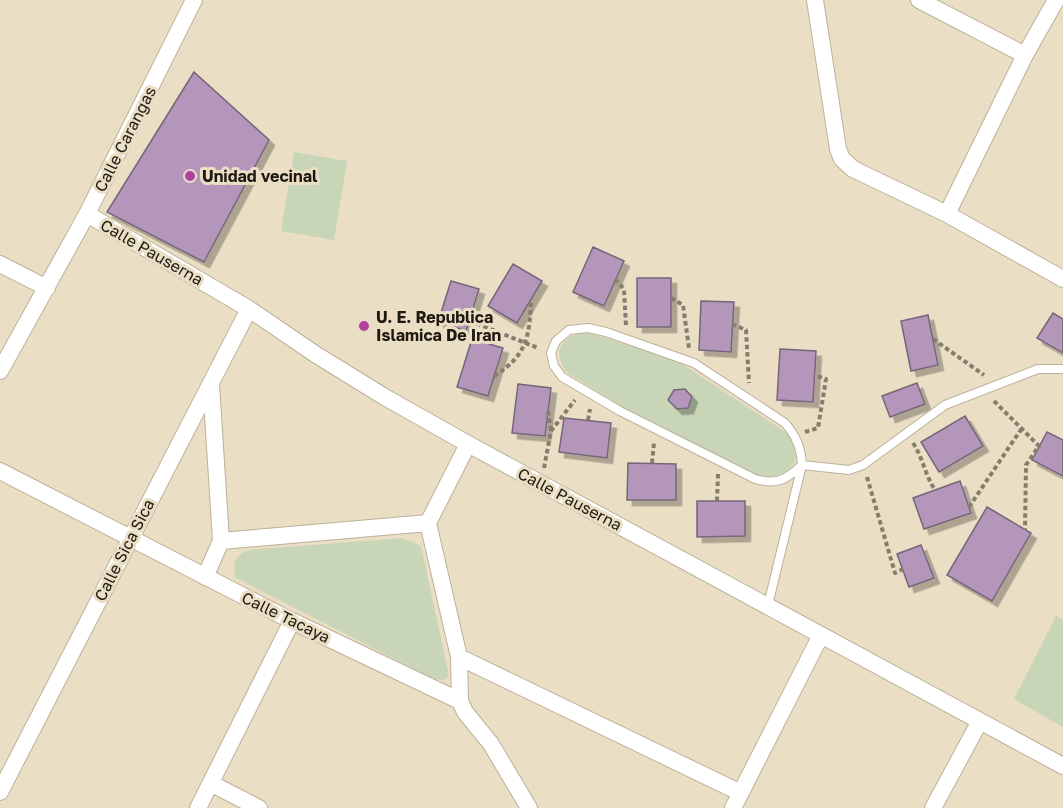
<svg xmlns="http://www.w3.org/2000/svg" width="1063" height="808" viewBox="0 0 1063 808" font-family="'Golos Text',sans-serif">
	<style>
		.green { fill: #c9d5b7 }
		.building { fill: #b396ba; stroke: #76667a; stroke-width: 1.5; filter: url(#shadow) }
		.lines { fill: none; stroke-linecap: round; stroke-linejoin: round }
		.service-casing { stroke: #bcb199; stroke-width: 10 }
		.minor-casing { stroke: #bcb199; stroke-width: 18 }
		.path { stroke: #867e6d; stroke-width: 4; stroke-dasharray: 4.5 3; stroke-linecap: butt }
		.service { stroke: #fff; stroke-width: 8 }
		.minor { stroke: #fff; stroke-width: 16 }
		.poi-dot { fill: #b0419f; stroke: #eadec5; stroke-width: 2 }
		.labels { text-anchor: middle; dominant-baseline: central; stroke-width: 6; stroke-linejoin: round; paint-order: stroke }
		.street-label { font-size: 16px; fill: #1e1a11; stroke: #eadec5 }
		.poi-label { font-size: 16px; font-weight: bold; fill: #1e1a11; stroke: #eadec5; text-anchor: start }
	</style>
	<defs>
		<filter id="shadow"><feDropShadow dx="5.5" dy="5.5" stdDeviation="0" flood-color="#0004"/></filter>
	</defs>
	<rect width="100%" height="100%" fill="#eadec5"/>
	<path class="green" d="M294 152 347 161 334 240 281 231Z
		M589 333 676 360 787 433C807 457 792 472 767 480L697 449 640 418 568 373C549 353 563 332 589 333Z
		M402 538 421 546 448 671V677L443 680 434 679 236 578C232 564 234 555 249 550Z
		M1056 616 1063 620V727L1014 699Z"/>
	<path class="building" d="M194 72 269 140 204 262 107 212Z
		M593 247 624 261 604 306 573 292Z
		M513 264 542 281 517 323 488 306Z
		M637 278H671V327H637Z
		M451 281 479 289 466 331 438 322Z
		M701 301 734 302 731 352 699 350Z
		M1053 313 1063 319V353L1037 338Z
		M928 315 938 365 911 371 901 321Z
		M472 339 503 348 488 396 457 387Z
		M780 349 816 351 813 402 777 400Z
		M917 383 925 404 890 417 882 396Z
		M518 384 551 388 545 436 512 433Z
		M685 389 692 397 688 408 677 409 668 400 674 390Z
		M965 416 983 446 939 472 921 442Z
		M564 418 611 423 607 458 559 452Z
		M1047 432 1063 440V476L1032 460Z
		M628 463 676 464V500H627Z
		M960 481 971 513 924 529 913 498Z
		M697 501H745V536L697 537Z
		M987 507 1031 533 992 601 947 575Z
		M921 545 934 578 909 587 897 554Z"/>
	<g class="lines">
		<g class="service-casing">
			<path id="service" d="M588 328 606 332 694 363 785 423C796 436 801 447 802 465 786 480 777 485 755 479L620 411 562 377 554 366 551 353 556 341 569 330Z
				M768 605 802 465 849 470 863 465 945 405 1038 369H1063"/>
		</g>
		<g class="minor-casing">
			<path id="minor" d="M815 0 838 149 842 159 853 169 947 214 1063 279
				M919 0 1025 55
				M87 214 249 309 315 354 383 396 468 444 1063 766
				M947 214 1025 55 1056 0
				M0 264 47 288
				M0 371 87 214 194 0
				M211 384 221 541
				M0 471 292 621 460 701 465 712 491 744 529 808
				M428 523 459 657 460 701
				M205 577 221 541 428 523 468 444
				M459 657 741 793
				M212 784 259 808
				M0 792 249 309
				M198 808 292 621
				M733 808 821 635
				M933 808 980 721"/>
		</g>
		<path class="path" d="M615 279 624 289 626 326
			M671 298 683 305 689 348
			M469 323 478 324 538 348
			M732 324 746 330 749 383
			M933 339 984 375
			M494 376C527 356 530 335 531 299
			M994 401 1039 446 1026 465 1025 530
			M548 411 551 431
			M588 420 590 409
			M805 432 818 428 826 379 814 375
			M913 443C923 458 925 475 935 490
			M652 463 654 443
			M544 468 551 431 575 400
			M867 477 895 573 903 569
			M717 501 718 474
			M969 507 1022 428"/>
		<use href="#service" class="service"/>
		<use href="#minor" class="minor"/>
	</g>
	<g class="poi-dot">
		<circle cx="190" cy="176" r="6"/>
		<circle cx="364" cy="326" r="6"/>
	</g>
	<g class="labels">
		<g class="street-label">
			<text transform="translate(125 139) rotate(-63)">Calle Carangas</text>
			<text transform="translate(152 252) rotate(30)">Calle Pauserna</text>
			<text transform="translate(570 499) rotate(28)">Calle Pauserna</text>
			<text transform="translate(124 550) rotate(-63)">Calle Sica Sica</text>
			<text transform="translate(286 617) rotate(26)">Calle Tacaya</text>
		</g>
		<g class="poi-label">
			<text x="202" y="176">Unidad vecinal</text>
			<text x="376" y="317">U. E. Republica<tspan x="376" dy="18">Islamica De Iran</tspan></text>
		</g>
	</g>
</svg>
